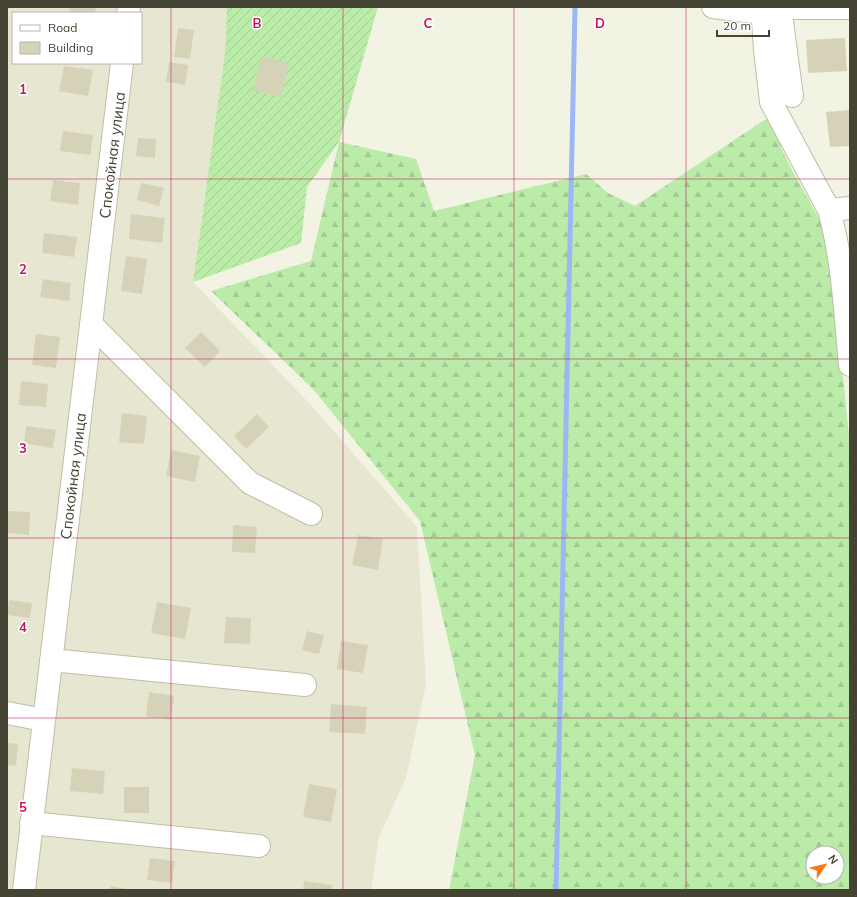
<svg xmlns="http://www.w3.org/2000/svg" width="857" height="897" viewBox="0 0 857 897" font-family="Mulish,sans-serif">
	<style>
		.residential { fill: #e7e7d1; fill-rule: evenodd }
		.forest { fill: url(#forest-firs); fill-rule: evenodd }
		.garden { fill: url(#garden-furrows) }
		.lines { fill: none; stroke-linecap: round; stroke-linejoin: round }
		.stream { stroke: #9bb7f5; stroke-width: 5 }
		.building { fill: #d5d2b8 }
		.minor-casing { stroke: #bfbda6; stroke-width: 24 }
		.minor { stroke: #fff; stroke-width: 22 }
		.grid { fill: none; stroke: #c2185b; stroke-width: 1; stroke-opacity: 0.55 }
		.labels { text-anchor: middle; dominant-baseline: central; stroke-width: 3; stroke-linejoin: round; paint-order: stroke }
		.street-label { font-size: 15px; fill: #454333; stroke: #fff }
		.grid-label { font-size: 13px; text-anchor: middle; font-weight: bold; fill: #c2185b; stroke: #fff; stroke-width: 3; stroke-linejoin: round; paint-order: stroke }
	</style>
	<defs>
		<pattern id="forest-firs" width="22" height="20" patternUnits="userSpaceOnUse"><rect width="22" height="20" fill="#bbeba9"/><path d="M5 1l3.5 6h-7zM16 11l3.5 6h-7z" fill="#a2cb92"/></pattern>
		<pattern id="garden-furrows" width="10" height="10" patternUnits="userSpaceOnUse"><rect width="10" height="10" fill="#bbeba9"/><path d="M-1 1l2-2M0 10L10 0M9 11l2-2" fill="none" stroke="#a2cb92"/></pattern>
	</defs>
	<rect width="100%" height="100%" fill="#f3f3e3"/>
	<path class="residential" d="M7 7H227L225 53 193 282 313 407 417 527 426 684 406 778 379 837 371 890H7ZM13 13H141V63H13Z"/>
	<path class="forest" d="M778 111 781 148 793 172 829 236 850 445V890H449L475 755 420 521 313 389 211 291 311 261 339 142 416 159 434 211 586 174 608 193 635 206ZM813 853H837V877H813Z"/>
	<path class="garden" d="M227 7H378L339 142 307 187 301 243 193 282 225 53Z"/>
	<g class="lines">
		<path class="stream" d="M556 890 575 7"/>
	</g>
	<path class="building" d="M70 7H96L95 13H69Z
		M178 28 194 30 190 59 174 57Z
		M845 38 847 71 808 73 806 40Z
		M262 56 289 63 281 97 253 90Z
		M169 62 188 65 185 85 166 82Z
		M64 66 93 70 88 96 59 91Z
		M850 110V146L830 147 826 112Z
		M63 131 93 135 90 155 60 151Z
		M138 138 156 139 155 158 136 156Z
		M53 180 80 183 78 205 50 201Z
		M141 183 164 188 159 206 137 200Z
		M131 214 165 218 162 243 129 239Z
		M44 233 77 237 74 257 42 253Z
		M126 256 147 259 142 294 121 291Z
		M43 279 71 283 69 301 40 297Z
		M201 332 220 351 205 367 185 348Z
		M36 334 60 337 56 368 32 365Z
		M21 381 48 384 46 407 19 405Z
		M122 413 147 416 144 444 119 442Z
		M257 414 269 427 246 449 234 436Z
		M26 426 56 430 53 448 24 443Z
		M171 450 200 456 195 482 166 476Z
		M7 511 30 512 29 535 7 533Z
		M233 525 257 527 255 553 232 552Z
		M358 535 383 539 378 570 352 565Z
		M9 600 32 603 30 618 7 615Z
		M157 602 191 608 185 639 151 633Z
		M226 617 251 618 250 644 224 643Z
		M307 631 324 635 319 654 302 650Z
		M341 641 368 645 363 673 337 669Z
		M149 692 174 696 171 720 146 716Z
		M331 704 367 707 365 734 329 732Z
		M7 743 18 744 16 766 7 765Z
		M72 768 105 771 103 794 70 791Z
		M309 784 337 789 331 822 303 817Z
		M124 787H149V813H124Z
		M150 858 175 861 172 883 147 880Z
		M304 881 332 885 331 890H303Z
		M111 886 127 889V890H110Z"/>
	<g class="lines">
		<g class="minor-casing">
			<path id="minor" d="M713 7 762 13
				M762 7 765 50 771 102 829 210C843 260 845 313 850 365
				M780 7 792 96
				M780 7 793 8H850
				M128 13 129 7
				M829 210 850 208
				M91 324 250 483 311 514
				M51 660 305 685
				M7 713 44 720
				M31 823 259 846
				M24 890 122 63"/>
		</g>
		<use href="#minor" class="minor"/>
	</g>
	<path class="grid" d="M171 7V890M343 7V890M514 7V890M686 7V890M7 179H850M7 359H850M7 538H850M7 718H850"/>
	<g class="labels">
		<g class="street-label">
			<text transform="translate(112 155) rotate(-83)">Спокойная улица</text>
			<text transform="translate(73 476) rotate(-83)">Спокойная улица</text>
		</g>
	</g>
	<g class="grid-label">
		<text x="257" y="28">B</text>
		<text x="428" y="28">C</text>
		<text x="600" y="28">D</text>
		<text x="23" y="94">1</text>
		<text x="23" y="274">2</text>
		<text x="23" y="453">3</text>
		<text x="23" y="632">4</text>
		<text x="23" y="812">5</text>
	</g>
	<rect width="857" height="897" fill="none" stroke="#454333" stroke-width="16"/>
	<rect x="12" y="12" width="130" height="52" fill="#ffffff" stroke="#b5b4ad"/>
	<rect x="20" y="25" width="20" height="6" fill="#ffffff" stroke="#b5b4ad"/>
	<text x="48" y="32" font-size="12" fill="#454333">Road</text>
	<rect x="20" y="42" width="20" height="12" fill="#d5d2b8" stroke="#b5b4ad"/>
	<text x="48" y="52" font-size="12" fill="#454333">Building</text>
	<g transform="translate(825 865) rotate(55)"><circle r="19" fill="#ffffff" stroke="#b5b4ad"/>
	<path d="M0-3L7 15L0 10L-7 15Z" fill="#ff760e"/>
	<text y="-6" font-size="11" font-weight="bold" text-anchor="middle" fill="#454333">N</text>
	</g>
	<path d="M717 30v6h52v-6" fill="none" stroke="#454333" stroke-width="2"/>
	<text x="723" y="30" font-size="12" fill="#454333" stroke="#ffffff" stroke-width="3" paint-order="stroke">20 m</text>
</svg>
